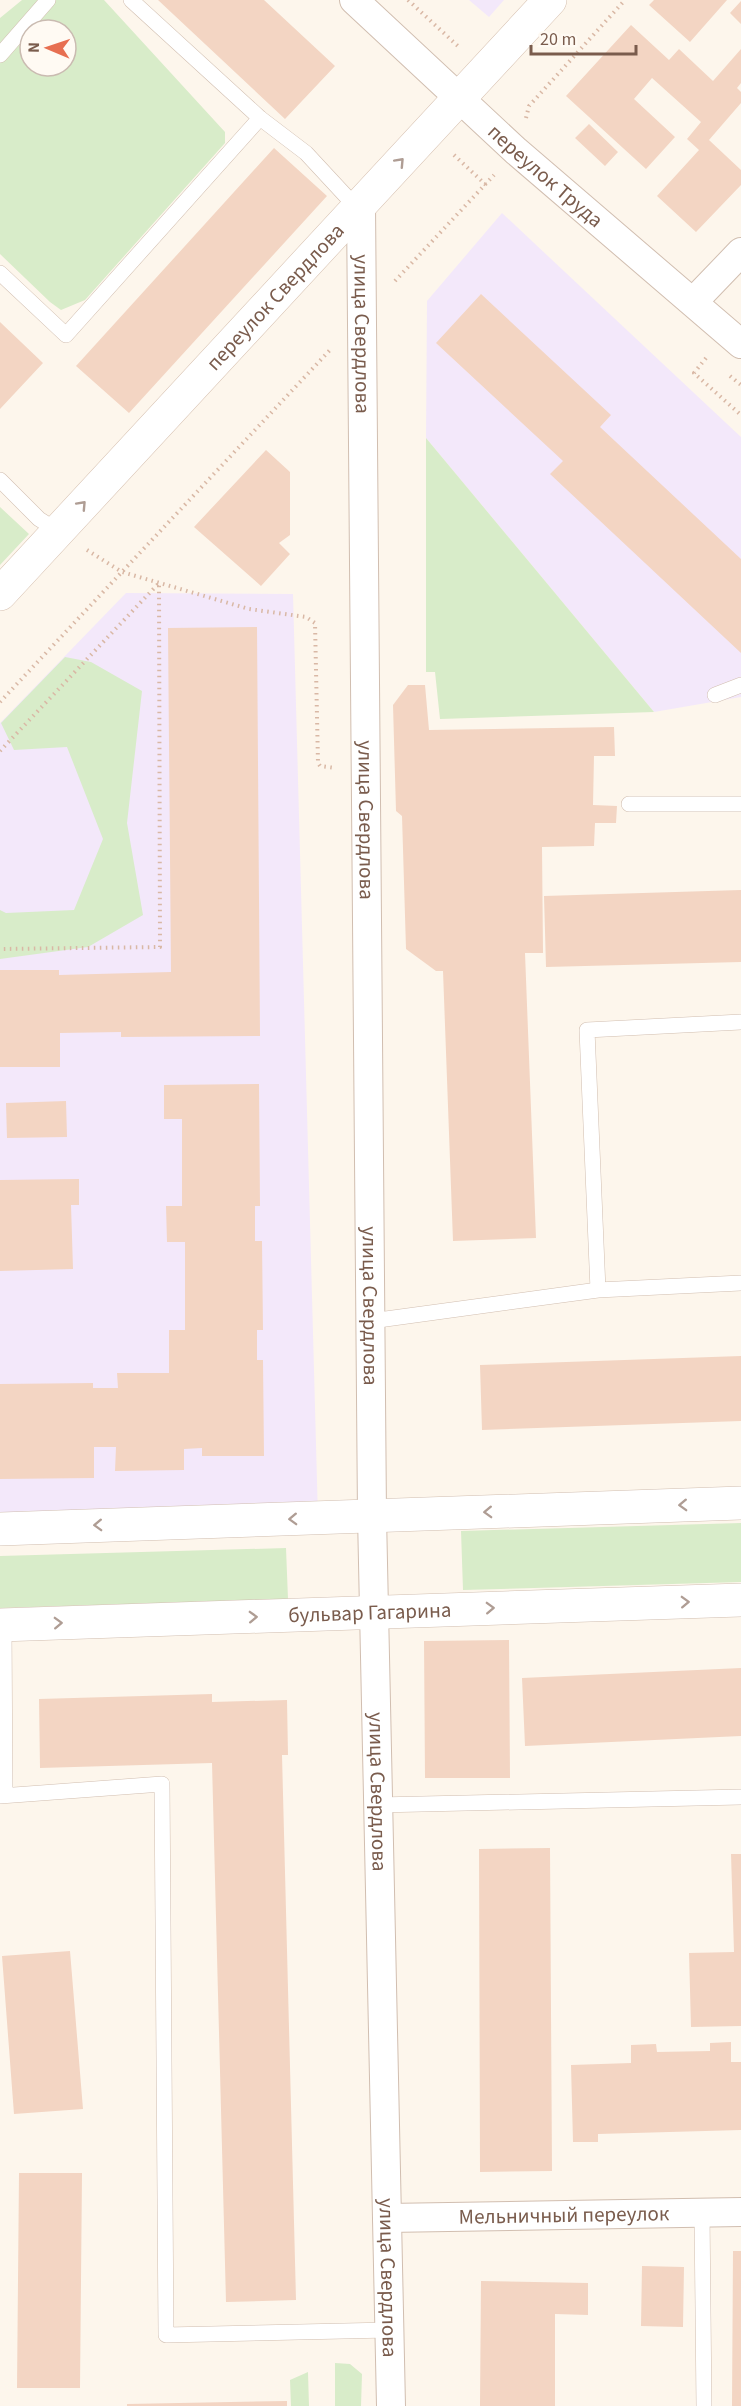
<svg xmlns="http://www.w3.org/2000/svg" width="741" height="2406" viewBox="0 0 741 2406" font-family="'Source Sans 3',sans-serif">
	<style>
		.education { fill: #f3e8fa }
		.green { fill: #d8ecc9; fill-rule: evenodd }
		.building { fill: #f3d5c3 }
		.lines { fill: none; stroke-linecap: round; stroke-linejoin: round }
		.service-casing { stroke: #d1beb0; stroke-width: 16 }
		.minor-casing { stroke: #d1beb0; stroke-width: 30 }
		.tertiary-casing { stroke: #d1beb0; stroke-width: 34 }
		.secondary-casing { stroke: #d6c0b0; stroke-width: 34 }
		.path { stroke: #d9b8a5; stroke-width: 4; stroke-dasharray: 1.5 4.5; stroke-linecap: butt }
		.service { stroke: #fff; stroke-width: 15 }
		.minor { stroke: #fff; stroke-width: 28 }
		.tertiary { stroke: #fff; stroke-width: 33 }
		.secondary { stroke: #fff; stroke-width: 33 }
		.oneway { stroke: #af9d94 }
		.labels { text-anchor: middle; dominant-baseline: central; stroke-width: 4.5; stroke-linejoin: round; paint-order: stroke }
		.street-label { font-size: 21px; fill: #7a5c4d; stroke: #fffaf3 }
	</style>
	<rect width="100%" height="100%" fill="#fdf6ec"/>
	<path class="education" d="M469 0H504L489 17Z
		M502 213 741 437V697L654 712 426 438 427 301Z
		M126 593 293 594 318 1518 0 1529V723Z"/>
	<path class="green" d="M22 0H104L225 132V143L85 300 61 310 50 302 0 254V18ZM30 30H66V66H30Z
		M426 438 654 712 440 719 435 672H426Z
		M0 507 29 534 0 565Z
		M65 657 91 662 142 691 127 823 143 915 88 947 0 959V910L6 913 74 910 103 839 67 747 14 750 1 723Z
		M741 1523V1582L463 1590 461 1531Z
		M286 1548 288 1599 0 1608V1556Z
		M335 2363 350 2364 362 2374 361 2406H335Z
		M308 2372 309 2406H291L290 2380Z"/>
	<path class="building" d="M158 0H264L335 66 285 119Z
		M654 0H727L690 42 649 5Z
		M741 1V24L730 13Z
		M631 25 669 60 679 49 713 81 741 49V83L737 88 741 92V103L709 140 741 170V185L696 232 657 196 699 150 687 139 701 122 652 78 634 99 675 137 646 169 566 96Z
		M589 124 618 152 605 166 575 138Z
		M274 148 327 196 129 413 76 366Z
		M481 294 611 415 600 427 741 559V653L550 474 563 461 436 343Z
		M0 322 43 363 0 409Z
		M266 450 290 472V535L279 543 290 554 261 586 194 527Z
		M257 627 260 1036 121 1037V1032L60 1033V1067H0V970H59V975L171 972 168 628Z
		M408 685H425L429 730 614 727 615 756H594L593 805 617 806 616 823H595L594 846 542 847 543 953H525L536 1238 453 1241 443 971H436L406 949 402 816 396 811 393 705Z
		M741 890V962L546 967 544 896Z
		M259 1084 260 1206H255V1241H262L263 1330H257V1360H263L264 1456H202V1448L184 1449V1470L115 1471 116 1447H94V1478L0 1479V1384L93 1383V1388H118L117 1373H169V1330H185V1242H167L166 1206H182V1119H164V1085Z
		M66 1101 67 1137 7 1138 6 1103Z
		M79 1179V1205H71L73 1269 0 1271V1180Z
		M741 1356V1421L482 1430 480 1365Z
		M509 1640 510 1778H425L424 1641Z
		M741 1668V1736L525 1746 522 1678Z
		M212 1694V1702L287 1700 288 1755H282L296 2300 226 2302 212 1763 40 1768 39 1699Z
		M550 1848 552 2171 480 2172 479 1849Z
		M731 1854H741V2026L691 2027 689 1953 734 1952Z
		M70 1951 83 2109 14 2114 2 1956Z
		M731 2042V2062H741V2130L598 2134V2142H573L571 2065 631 2063V2045L656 2044 657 2052 710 2051V2043Z
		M19 2173H82L80 2388H17Z
		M733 2251H741V2406H732Z
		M642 2266 684 2267 683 2327 641 2326Z
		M481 2281 588 2283V2315L555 2314V2406H480Z
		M287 2401V2406H127V2404Z"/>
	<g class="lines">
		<g class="service-casing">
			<path id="service" d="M131 0 260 118 306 153 357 208
				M0 55 48 0
				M0 273 66 335 260 118
				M0 480 39 519 58 531
				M715 695 741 685
				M629 804H741
				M598 1290 587 1030 741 1022
				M371 1321 598 1290 741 1283
				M4 1625 5 1795
				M0 1796 162 1784 166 2335 389 2330
				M378 1805 741 1797
				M702 2213 704 2406"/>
		</g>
		<g class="minor-casing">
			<g id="minor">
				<path id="s1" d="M354 0 516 151 741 344"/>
				<path id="s2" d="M361 205 372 1516 391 2406"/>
				<path d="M693 302 741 252"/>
				<path id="s3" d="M387 2218 741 2212"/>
			</g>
		</g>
		<g class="tertiary-casing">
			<g id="tertiary">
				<path d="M0 1529 741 1503"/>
				<path id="s4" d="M0 1625 741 1600"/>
			</g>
		</g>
		<g class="secondary-casing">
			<g id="secondary">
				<path id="s5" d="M0 594 550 0"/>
			</g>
		</g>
		<path class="path" d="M408 0 460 48
			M526 118 529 106 625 0
			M454 155 486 185
			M395 281 494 175
			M706 358 694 373 741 415
			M730 376 741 385
			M87 550 122 572 249 609 306 617 315 623 318 763 320 766 335 768
			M0 702 330 350
			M0 751 159 583 160 947 0 949"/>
		<use href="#service" class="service"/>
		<use href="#minor" class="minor"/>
		<use href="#tertiary" class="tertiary"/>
		<use href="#secondary" class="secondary"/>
	</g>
	<defs><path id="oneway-chevron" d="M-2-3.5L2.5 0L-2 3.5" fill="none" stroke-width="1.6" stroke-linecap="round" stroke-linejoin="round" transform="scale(1.5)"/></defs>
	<g class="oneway">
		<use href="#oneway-chevron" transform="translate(400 162) rotate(-47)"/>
		<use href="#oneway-chevron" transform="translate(82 505) rotate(-47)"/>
		<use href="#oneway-chevron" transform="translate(683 1505) rotate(178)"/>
		<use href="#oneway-chevron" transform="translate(488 1512) rotate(178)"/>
		<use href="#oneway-chevron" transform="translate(293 1519) rotate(178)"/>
		<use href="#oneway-chevron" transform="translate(98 1525) rotate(178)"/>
		<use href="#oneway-chevron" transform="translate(685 1602) rotate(-2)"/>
		<use href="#oneway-chevron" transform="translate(490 1608) rotate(-2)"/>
		<use href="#oneway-chevron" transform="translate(253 1617) rotate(-2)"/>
		<use href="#oneway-chevron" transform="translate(58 1623) rotate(-2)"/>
	</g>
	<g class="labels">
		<g class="street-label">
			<text stroke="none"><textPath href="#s1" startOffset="260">переулок Труда</textPath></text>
			<text stroke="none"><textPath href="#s5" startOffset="405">переулок Свердлова</textPath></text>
			<text stroke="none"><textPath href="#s2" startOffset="129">улица Свердлова</textPath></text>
			<text stroke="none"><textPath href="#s2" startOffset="615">улица Свердлова</textPath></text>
			<text stroke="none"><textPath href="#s2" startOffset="1101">улица Свердлова</textPath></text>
			<text stroke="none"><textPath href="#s4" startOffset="370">бульвар Гагарина</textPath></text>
			<text stroke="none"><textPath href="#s2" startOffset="1587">улица Свердлова</textPath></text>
			<text stroke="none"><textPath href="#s3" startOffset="177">Мельничный переулок</textPath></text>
			<text stroke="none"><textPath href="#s2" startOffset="2073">улица Свердлова</textPath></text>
		</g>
	</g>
	<g transform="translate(48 48) rotate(272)"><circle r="28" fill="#fffaf3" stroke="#cabbb1" stroke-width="1.5"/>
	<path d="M0-4.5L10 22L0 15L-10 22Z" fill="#e76f51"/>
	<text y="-9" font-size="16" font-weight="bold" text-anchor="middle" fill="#7a5c4d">N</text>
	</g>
	<path d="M531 45v9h105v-9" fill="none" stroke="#7a5c4d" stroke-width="3"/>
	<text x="540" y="45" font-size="18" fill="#7a5c4d" stroke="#fffaf3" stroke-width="4.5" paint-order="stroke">20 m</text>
</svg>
